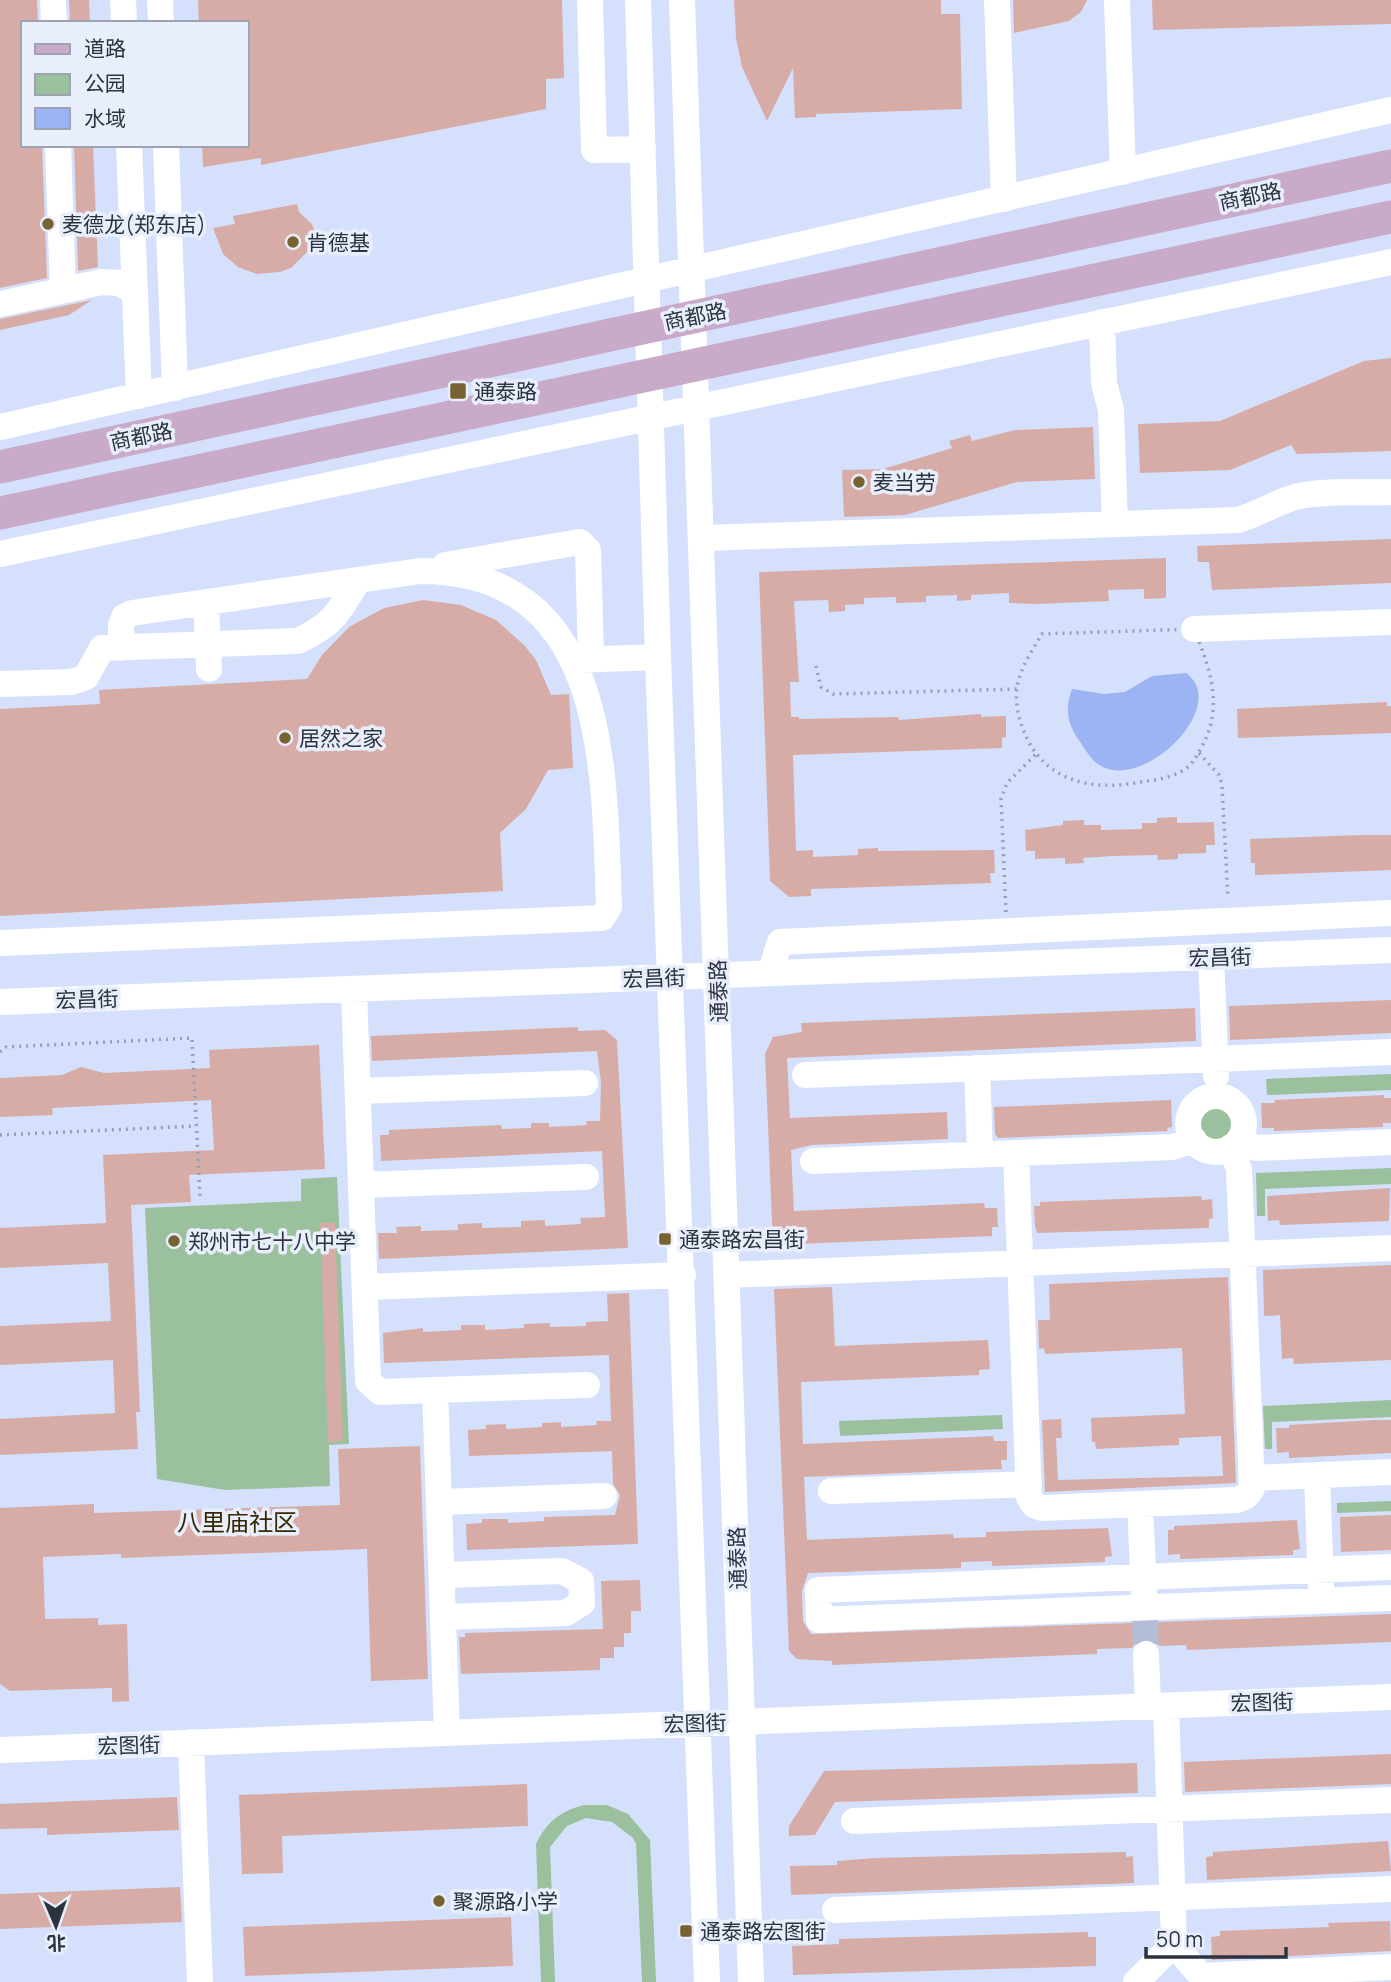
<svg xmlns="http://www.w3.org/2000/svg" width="1391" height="1982" viewBox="0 0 1391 1982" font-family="Manrope,'Noto Sans SC',sans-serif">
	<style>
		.green { fill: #9ac09e }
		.water { fill: #9cb4f3 }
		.building { fill: #d7aca6 }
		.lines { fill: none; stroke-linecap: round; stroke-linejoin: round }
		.minor-tunnel { stroke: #b3bdd7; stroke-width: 26; stroke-dasharray: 26 13; stroke-linecap: butt }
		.path { stroke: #969fb7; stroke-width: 3.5; stroke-dasharray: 2 5; stroke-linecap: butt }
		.minor { stroke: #fff; stroke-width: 26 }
		.major { stroke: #c9aac8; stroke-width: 33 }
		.poi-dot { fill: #776332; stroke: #e8eefc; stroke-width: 2.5 }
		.labels { text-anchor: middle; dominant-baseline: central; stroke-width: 7; stroke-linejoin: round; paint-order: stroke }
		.street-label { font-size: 21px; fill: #2d3240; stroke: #e8eefc }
		.poi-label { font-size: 21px; fill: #2d3240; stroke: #e8eefc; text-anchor: start }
		.quarter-label { font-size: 24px; fill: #372800; stroke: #e8eefc }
	</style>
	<rect width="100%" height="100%" fill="#d5e0fd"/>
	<path class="green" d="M1391 1074V1090L1267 1095 1266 1079Z
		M1200 1124a16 16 0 1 1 32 0a16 16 0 1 1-32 0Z
		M1391 1168V1184L1265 1189V1216H1257L1256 1173Z
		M337 1177 349 1444 329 1445 330 1486 225 1490 157 1479 145 1208 301 1201V1179Z
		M1391 1400V1417L1272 1422V1449H1265L1263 1406Z
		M1002 1415 1003 1429 840 1436 839 1421Z
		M1391 1501V1511L1337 1513V1503Z
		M584 1805H607L628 1814 650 1840 656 1982H642L636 1844 633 1838 612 1822 586 1818 567 1826 550 1847 555 1982H541L536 1844C546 1823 560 1811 584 1805Z"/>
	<path class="water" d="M1186 673C1233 707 1136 800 1094 761 1089 756 1085 749 1081 743 1068 726 1064 710 1072 689L1104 694 1125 692 1152 676Z"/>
	<path class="building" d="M0 0H37L38 23H23V145H42L47 278 0 288Z
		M69 0H89L90 23H70Z
		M198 0H562L564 78 546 79V109L261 165V158L203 167 202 145H247V23H199Z
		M734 0H941V14H960L962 109 816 114V117L795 118 793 68 767 121 742 67 736 38Z
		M1013 0H1087L1081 12 1069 21 1014 33Z
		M1152 0H1391V24L1153 30Z
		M74 145H93L98 267 78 271Z
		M297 204 299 212 312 224 315 232 308 251 291 268 280 272 257 274 238 267 223 254 213 228 235 224 233 216Z
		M92 300 69 315 0 330V319Z
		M1391 358V451L1297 454 1291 445 1230 470 1140 473 1138 424 1220 421 1364 361Z
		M1093 427 1095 479 1017 482 905 515 844 517 842 470 883 469 952 448 949 441 970 435 972 441 1015 430Z
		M1391 539V583L1212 590 1209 562H1198L1197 546Z
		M1166 558V598L1144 599V589L1108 590 1109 601 1036 604 1009 603V593L971 595V600L957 601V595L926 596V602L896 603V597L864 598V604L845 605V611L829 612 828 600 794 601 799 682H790L791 717H799V719L898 717 899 720 981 714V717L1006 716V737L1002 738V748L793 755 796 851 813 850V857L858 855V849L878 848V851L994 850 995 873H990L991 883 811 889V896L789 897 770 881 759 572Z
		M423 600 461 605 496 620 524 645 536 660 551 695 569 694 573 768 548 770 526 809 500 833 503 891 0 916V709L100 704 99 690 307 679 322 655 349 627 384 608Z
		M1387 702V706H1391V733L1238 738 1237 709Z
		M1177 817V823L1214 822 1215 845H1206V853L1178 854V859L1158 860 1157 855 1113 856 1083 858 1084 863 1065 864V858L1035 859V851H1026L1025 830 1063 825V821L1084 820V825H1101V830L1142 829V823H1157V818Z
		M1363 835H1391V870L1255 875V863H1251L1250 839Z
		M1391 1000V1033L1230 1040 1229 1006Z
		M1195 1008 1196 1041 787 1058 790 1118 947 1112 948 1139 812 1145 791 1150 794 1211 984 1203 985 1208H997L998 1227H992V1236L773 1245 765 1054 773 1037 802 1032 801 1023Z
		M578 1027V1031L605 1030 617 1040 628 1248 379 1259 378 1233H397L396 1227 421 1226V1231L458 1230V1224L482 1223V1228L521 1227V1221L545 1220V1226L581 1224 580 1218 605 1217 602 1151 381 1161 380 1135H389V1130L501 1125 502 1129 531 1128V1123H549V1127L587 1125 586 1121H600L601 1082 597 1051 372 1061 371 1036Z
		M319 1045 325 1169 189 1175 191 1202 131 1205 140 1412H136L138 1449 0 1455V1419L115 1413 113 1360 0 1365V1326L111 1321 108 1263 0 1268V1228L106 1223 103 1155 214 1150 211 1100 52 1108 53 1115 0 1117V1078L62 1075 81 1067 104 1073 210 1068 209 1050Z
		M1384 1095V1098H1391V1123H1383V1127L1274 1131V1128H1262L1261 1103H1275L1274 1100Z
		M1171 1100 1172 1127 1167 1128 1168 1131 998 1138 995 1134 994 1107Z
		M1390 1188 1389 1221 1280 1225 1279 1220 1268 1221 1267 1196Z
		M1201 1196 1202 1200 1212 1199 1213 1218 1209 1219V1228L1037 1233 1035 1226 1034 1206H1040V1202Z
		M320 1223H335L343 1441 328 1442Z
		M1391 1265V1360L1294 1364 1293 1358 1282 1359 1280 1315 1264 1316 1263 1270Z
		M1228 1277 1236 1483 1045 1492 1042 1420 1061 1419 1062 1438H1056L1058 1480 1223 1476 1221 1436 1179 1438V1445L1096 1449 1095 1442H1092L1091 1418 1185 1414 1182 1348 1045 1354 1044 1348 1039 1349 1038 1320H1050L1049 1284Z
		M832 1287 835 1346 988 1340 990 1369 979 1370V1375L801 1382 803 1444 993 1436 994 1441H1007V1460H1001L1002 1469 804 1477 807 1540 953 1534 954 1538 986 1537V1532L1108 1528 1112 1556 1105 1557V1562L992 1566V1561L961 1562V1568L808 1573 802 1591 803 1621 811 1634 1391 1614V1642L1187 1650 1186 1645 1160 1646 1146 1638 1137 1641 1132 1648 1097 1649V1654L832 1665V1661L797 1659 789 1651 774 1289Z
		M629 1293 638 1544 467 1550 466 1524 482 1523V1519H508V1523L544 1521V1517L615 1515 620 1495 613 1484 612 1451 469 1456 468 1430 486 1429V1425L506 1424V1429L542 1427V1423L561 1422V1427L597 1425 596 1421H611L609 1355 384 1363 383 1333 423 1328V1332L461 1330V1325H485V1330L524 1328V1324L550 1323V1327L586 1326V1322L608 1321 607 1294Z
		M1374 1420H1391V1453L1289 1458V1452L1277 1453 1276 1428H1289V1425Z
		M420 1446 428 1679 371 1681 367 1549 121 1558V1554L43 1557 45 1619 98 1618V1625L127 1624 129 1701 112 1702V1688L10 1691 0 1684V1508L94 1504V1513L340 1505 338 1449Z
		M1391 1515V1550L1341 1552 1340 1517Z
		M1297 1520 1300 1549 1293 1550V1555L1180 1559V1554L1168 1555V1530H1174V1526Z
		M640 1580 641 1611H631V1633H624V1647H614V1658H600V1670L461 1674 459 1637H465V1633L603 1629 601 1581Z
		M1391 1754V1784L1185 1792 1184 1762Z
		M1137 1763 1138 1793 835 1802 815 1835 789 1836V1826L824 1771Z
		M527 1784 528 1826 282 1836 283 1873 242 1874 239 1795Z
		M177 1797 179 1830 47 1835V1828L0 1829V1804Z
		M1388 1841 1391 1871 1207 1880 1206 1857 1213 1856V1852Z
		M1126 1852V1857L1133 1856 1134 1883 791 1895 790 1866 837 1865V1861L876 1858Z
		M180 1887 182 1922 0 1929V1894Z
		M511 1917 513 1966 245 1976 243 1927Z
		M1390 1921 1391 1951 1212 1960 1211 1937 1220 1936V1931L1329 1927 1328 1923Z
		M1088 1932V1937H1096V1966L793 1975 792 1946 839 1944V1939Z"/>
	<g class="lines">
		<path class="minor-tunnel" d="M1145 1618 1146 1654"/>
		<path class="path" d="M1194 629C1210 668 1224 707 1202 746 1197 756 1192 766 1182 771 1170 778 1155 780 1141 782 1091 792 1042 781 1023 729 1018 717 1015 700 1017 687 1020 668 1032 651 1042 634Z
			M816 666 821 687 833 694 1017 689
			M1199 753 1219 775 1222 785 1228 898
			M1006 912 1001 799 1007 783 1036 754
			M0 1052 6 1047 192 1038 200 1197
			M0 1135 196 1126"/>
		<path class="minor" d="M53 0 54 23
			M123 0 124 23
			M160 0 161 23
			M590 0 594 150 643 149
			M638 0 658 657 707 1982
			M682 0 751 1982
			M997 0 1004 199
			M1117 0 1123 172
			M58 145 63 290
			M129 145 139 396
			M166 145 175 388
			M0 304 102 282 119 283 135 292
			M1102 322 1104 383 1111 410 1115 524
			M0 427 1391 110
			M702 538 1238 520C1260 514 1277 501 1299 496 1328 490 1361 493 1391 492
			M0 554 1391 262
			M445 565 580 542 588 550 591 659
			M206 602 209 669
			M1194 629 1391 622
			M573 660 658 657
			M0 684 72 682 86 677 102 648 298 641C332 625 338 614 357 582
			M0 943 602 918 609 907C604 769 609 571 420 571L132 613 124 617 121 625 122 648
			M1211 957 1216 1076
			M770 973 780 942 1391 913
			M354 989 368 1381 380 1392 435 1390 447 1733
			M0 1002 1391 950
			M977 1068 980 1154
			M805 1075 1391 1052
			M358 1091 585 1083
			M1188 1124a28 28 0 1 1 56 0a28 28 0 1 1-56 0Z
			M1238 1142 1257 1148 1391 1142
			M1016 1153 1029 1497 1034 1505 1042 1508 1237 1500 1246 1496 1252 1489 1239 1169 1231 1147
			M813 1161 1173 1147 1194 1140
			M361 1185 586 1177
			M728 1275 1391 1248
			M365 1287 683 1275
			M435 1390 587 1385
			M1317 1475 1321 1585
			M1252 1478 1391 1472
			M831 1491 1029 1484
			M439 1502 604 1496
			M1140 1504 1144 1593
			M1391 1567 818 1590 819 1620 1391 1598
			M442 1575 562 1571 581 1581 582 1603 566 1613 443 1617
			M1146 1654 1148 1706
			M1166 1706 1174 1944 1206 1982
			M191 1742 200 1982
			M0 1750 1391 1697
			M854 1821 1391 1800
			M835 1910 1391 1889
			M1201 1976 1391 1967
			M1136 1982 1174 1944"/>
		<path class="major" d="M0 467 1391 166
			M0 513 1391 217"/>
	</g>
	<g class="poi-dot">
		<circle cx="48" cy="224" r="7"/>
		<circle cx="293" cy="242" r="7"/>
		<rect x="449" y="382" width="18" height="18" rx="3.5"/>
		<circle cx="859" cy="482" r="7"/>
		<circle cx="285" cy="738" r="7"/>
		<rect x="658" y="1232" width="14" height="14" rx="3.5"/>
		<circle cx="174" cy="1241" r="7"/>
		<circle cx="439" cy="1901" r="7"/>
		<rect x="679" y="1924" width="14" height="14" rx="3.5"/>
	</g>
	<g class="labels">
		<g class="street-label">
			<text transform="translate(1250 196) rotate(-12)">商都路</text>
			<text transform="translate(695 316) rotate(-12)">商都路</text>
			<text transform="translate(141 436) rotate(-12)">商都路</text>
			<text transform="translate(1220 957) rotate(-2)">宏昌街</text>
			<text transform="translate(654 978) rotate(-2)">宏昌街</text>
			<text transform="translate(718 991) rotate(-92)">通泰路</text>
			<text transform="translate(87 999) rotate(-2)">宏昌街</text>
			<text transform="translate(737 1558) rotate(-92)">通泰路</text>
			<text transform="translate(1262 1702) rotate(-2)">宏图街</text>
			<text transform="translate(695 1723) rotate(-2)">宏图街</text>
			<text transform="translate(129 1745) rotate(-2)">宏图街</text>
		</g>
		<g class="poi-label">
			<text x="62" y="224">麦德龙(郑东店)</text>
			<text x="307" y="242">肯德基</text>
			<text x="474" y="391">通泰路</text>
			<text x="873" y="482">麦当劳</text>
			<text x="299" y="738">居然之家</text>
			<text x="679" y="1239">通泰路宏昌街</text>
			<text x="188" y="1241">郑州市七十八中学</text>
			<text x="453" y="1901">聚源路小学</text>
			<text x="700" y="1931">通泰路宏图街</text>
		</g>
		<g class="quarter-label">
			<text x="237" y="1521">八里庙社区</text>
		</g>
	</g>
	<rect x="21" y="21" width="228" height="126" fill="#e8eefc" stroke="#9da3b1" stroke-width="2"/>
	<rect x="35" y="44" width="35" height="10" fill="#c9aac8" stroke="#9da3b1" stroke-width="2"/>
	<text x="84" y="56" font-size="21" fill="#2d3240">道路</text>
	<rect x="35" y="74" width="35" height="21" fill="#9ac09e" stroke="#9da3b1" stroke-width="2"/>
	<text x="84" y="91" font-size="21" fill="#2d3240">公园</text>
	<rect x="35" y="108" width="35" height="21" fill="#9cb4f3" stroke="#9da3b1" stroke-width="2"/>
	<text x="84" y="126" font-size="21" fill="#2d3240">水域</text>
	<g transform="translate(56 1926) rotate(178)" stroke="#e8eefc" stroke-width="5" paint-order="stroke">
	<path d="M0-5L12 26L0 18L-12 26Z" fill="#2d3240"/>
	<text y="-10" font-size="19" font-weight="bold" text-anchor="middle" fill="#2d3240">北</text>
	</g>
	<path d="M1146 1947v10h140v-10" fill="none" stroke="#2d3240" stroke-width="3.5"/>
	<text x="1156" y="1947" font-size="21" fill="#2d3240" stroke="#e8eefc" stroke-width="5" paint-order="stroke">50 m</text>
</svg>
